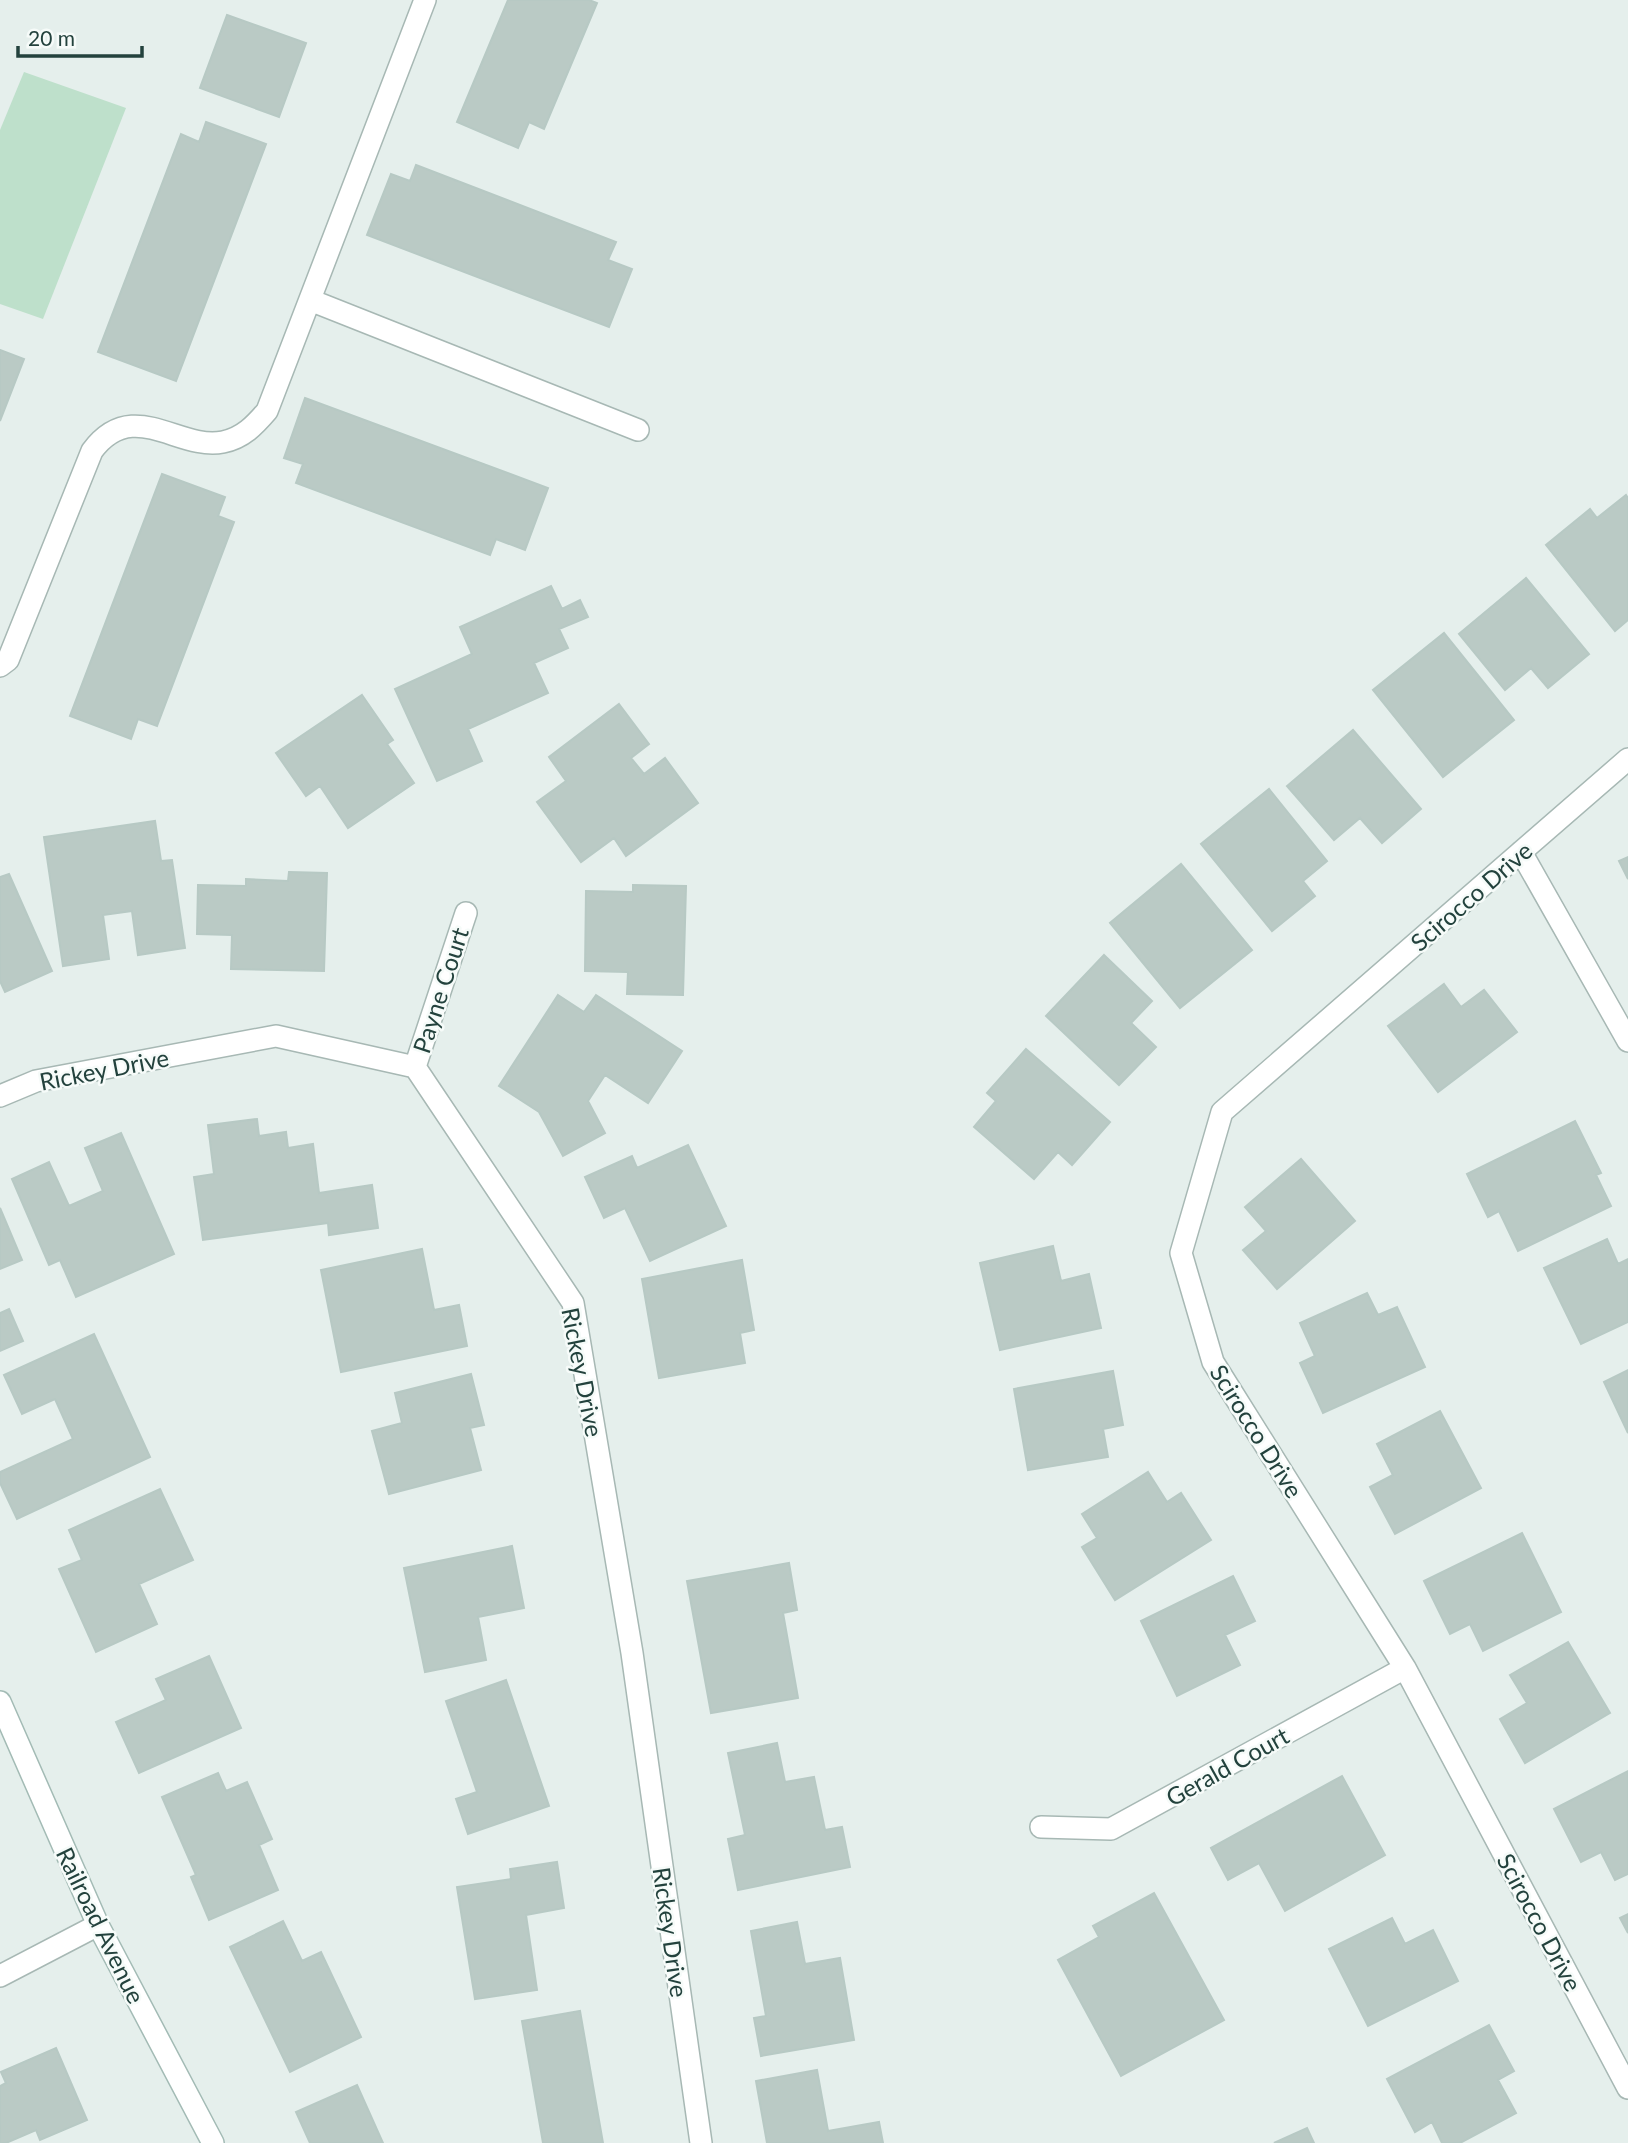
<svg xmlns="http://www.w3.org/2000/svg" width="1628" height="2143" viewBox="0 0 1628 2143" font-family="Lato,sans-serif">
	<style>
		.green { fill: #bee0cb }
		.building { fill: #bacac5; stroke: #b7c9c4; stroke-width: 2 }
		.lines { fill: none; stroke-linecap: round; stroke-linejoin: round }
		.street-casing { stroke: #a7b8b4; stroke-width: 24 }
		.secondary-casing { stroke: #a3bbb5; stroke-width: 24 }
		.street { stroke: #fff; stroke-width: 21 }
		.secondary { stroke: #fff; stroke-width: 21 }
		.labels { text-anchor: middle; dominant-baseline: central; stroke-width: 5; stroke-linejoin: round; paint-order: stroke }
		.street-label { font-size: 24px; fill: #23423d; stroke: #f6fbf9 }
	</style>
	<rect width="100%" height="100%" fill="#e5efec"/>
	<path class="green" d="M24 72 126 108 43 319 0 304V130Z"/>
	<path class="building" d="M508 0H589L597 3 544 129 529 122 518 148 457 122Z
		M227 15 306 43 279 117 200 88Z
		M206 122 266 144 176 381 98 352 181 134 199 142Z
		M416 165 616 242 608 260 632 269 609 327 367 235 391 174 410 181Z
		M0 350 24 359 0 421Z
		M305 398 548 488 525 550 496 539 490 555 296 483 303 464 284 458Z
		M162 474 225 497 218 516 234 522 157 726 138 719 131 739 70 716Z
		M1626 495 1628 498V620L1615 631 1546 545 1590 509 1597 518Z
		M1526 578 1589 654 1548 688 1531 668 1505 690 1459 634Z
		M551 586 562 609 580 600 588 617 559 629 568 648 534 663 548 693 468 729 482 761 437 781 395 689 472 654 460 627Z
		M1444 633 1514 720 1443 777 1373 690Z
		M362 695 393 740 387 744 414 783 348 828 320 786 306 796 276 753Z
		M619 704 649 744 631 758 644 774 665 758 698 803 626 856 614 838 581 862 537 802 566 781 549 757Z
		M1353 730 1421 809 1382 843 1360 818 1334 840 1287 786Z
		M1269 789 1327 861 1303 881 1315 896 1272 931 1201 844Z
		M155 821 161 861 172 860 185 948 138 955 132 911 103 915 109 959 63 966 44 837Z
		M1628 857V879L1619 861Z
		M1181 864 1252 950 1180 1008 1110 923Z
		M289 872 327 873 324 971 231 969 232 935 197 934 198 885 246 886V879L288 881Z
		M9 874 52 971 5 992 0 981V877Z
		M633 885 686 886 683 995 627 994 628 972 585 971 586 891 633 892Z
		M1104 955 1152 1001 1131 1023 1156 1047 1119 1085 1046 1016Z
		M1444 984 1461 1007 1484 990 1517 1032 1438 1092 1388 1026Z
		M558 995 584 1012 596 995 682 1051 648 1103 605 1075 588 1101 605 1133 563 1156 539 1112 499 1086Z
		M1026 1049 1110 1122 1072 1165 1058 1152 1034 1179 974 1127 996 1101 987 1093Z
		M257 1119 259 1136 286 1132 288 1148 313 1144 319 1193 372 1185 378 1228 329 1235 328 1223 203 1240 194 1177 214 1174 208 1125Z
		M1575 1121 1601 1173 1596 1175 1611 1206 1518 1251 1499 1211 1488 1217 1467 1174Z
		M121 1133 174 1254 76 1297 60 1260 49 1265 12 1179 49 1162 69 1206 103 1191 85 1148Z
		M688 1145 726 1226 650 1261 625 1208 604 1218 585 1177 632 1156 637 1168Z
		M1301 1159 1355 1221 1277 1289 1243 1250 1266 1231 1245 1207Z
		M0 1208 22 1260 0 1269Z
		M1607 1239 1618 1264 1628 1259V1322L1581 1344 1544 1268Z
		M1053 1246 1061 1281 1089 1274 1101 1328 1000 1350 980 1263Z
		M422 1249 434 1310 459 1305 467 1346 341 1372 321 1270Z
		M742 1260 754 1330 740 1333 745 1363 659 1378 642 1279Z
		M1367 1293 1378 1315 1397 1307 1425 1367 1323 1413 1300 1363 1315 1356 1300 1323Z
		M9 1309 23 1341 0 1351V1313Z
		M94 1334 150 1457 17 1519 0 1483V1472L73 1439 55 1399 22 1414 4 1375Z
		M1628 1370V1433L1604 1382Z
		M1113 1371 1123 1425 1103 1429 1108 1457 1028 1470 1014 1389Z
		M471 1374 484 1425 470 1428 481 1470 389 1494 372 1431 402 1423 395 1393Z
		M1440 1411 1481 1488 1395 1534 1370 1487 1393 1475 1377 1444Z
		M1148 1472 1167 1502 1181 1493 1211 1540 1115 1600 1082 1547 1097 1538 1082 1514Z
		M160 1489 193 1560 139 1584 157 1624 96 1652 59 1569 82 1560 69 1530Z
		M1522 1533 1561 1612 1483 1651 1470 1624 1450 1634 1424 1581Z
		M512 1546 524 1608 478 1617 486 1660 425 1672 404 1568Z
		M789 1563 797 1610 783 1613 798 1698 711 1713 687 1581Z
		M1233 1576 1255 1621 1225 1635 1240 1665 1177 1696 1141 1621Z
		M1568 1642 1610 1713 1525 1763 1500 1719 1527 1703 1510 1675Z
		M209 1656 241 1728 139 1773 116 1722 166 1700 156 1679Z
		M506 1680 549 1806 468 1834 456 1799 477 1792 446 1701Z
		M777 1743 785 1782 814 1777 825 1830 842 1827 850 1867 738 1890 728 1839 745 1835 728 1753Z
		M1628 1771V1874L1615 1880 1601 1852 1581 1862 1554 1809Z
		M218 1773 226 1791 247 1782 272 1839 259 1845 278 1890 209 1920 191 1877 196 1875 162 1797Z
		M1342 1776 1385 1855 1285 1911 1259 1863 1228 1880 1211 1848Z
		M557 1862 564 1908 526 1915 537 1990 475 1999 457 1887 511 1879 510 1869Z
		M1154 1893 1224 2020 1121 2076 1058 1960 1099 1937 1093 1926Z
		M1628 1914V1933L1620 1918Z
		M1392 1918 1405 1944 1433 1930 1458 1981 1368 2026 1329 1949Z
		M283 1921 302 1961 321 1952 361 2037 290 2072 230 1947Z
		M797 1922 805 1964 840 1958 854 2040 761 2056 754 2018 766 2016 751 1931Z
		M580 2011 603 2143H543L522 2021Z
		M1489 2025 1514 2071 1498 2080 1516 2113 1460 2143H1442L1432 2122 1415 2132 1387 2079Z
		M56 2048 87 2120 40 2140 36 2130 6 2143H0V2086L6 2083 1 2072Z
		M817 2070 828 2131 879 2122 883 2143H767L756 2081Z
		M357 2085 383 2143H310L296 2112Z
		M1307 2128 1314 2143H1274Z"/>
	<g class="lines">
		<g class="street-casing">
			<path id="street" d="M310 300 638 430
				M0 666 8 660 92 451C133 396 178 451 223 442 243 438 255 425 267 411L425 0
				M1628 759 1222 1112 1181 1253 1213 1362 1405 1668 1628 2088
				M1521 852 1628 1041
				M415 1067 466 913
				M0 1096 36 1081 276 1036 415 1067 573 1303 632 1653 701 2143
				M1041 1827 1111 1829 1405 1668
				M0 1976 98 1925"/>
		</g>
		<g class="secondary-casing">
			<path id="secondary" d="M0 1702 98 1925 213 2143"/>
		</g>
		<use href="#street" class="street"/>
		<use href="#secondary" class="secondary"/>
	</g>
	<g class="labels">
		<g class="street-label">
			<text transform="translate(1471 896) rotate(-41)">Scirocco Drive</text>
			<text transform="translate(440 990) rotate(-72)">Payne Court</text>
			<text transform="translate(104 1069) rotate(-11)">Rickey Drive</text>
			<text transform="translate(583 1372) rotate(79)">Rickey Drive</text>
			<text transform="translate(1257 1431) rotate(58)">Scirocco Drive</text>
			<text transform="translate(1227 1766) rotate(-29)">Gerald Court</text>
			<text transform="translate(1540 1922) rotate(62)">Scirocco Drive</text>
			<text transform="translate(101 1925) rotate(64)">Railroad Avenue</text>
			<text transform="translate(671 1932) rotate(82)">Rickey Drive</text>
		</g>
	</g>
	<path d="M18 46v10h124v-10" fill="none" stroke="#23423d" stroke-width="3.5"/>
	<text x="28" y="46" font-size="21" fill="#23423d" stroke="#f6fbf9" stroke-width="5" paint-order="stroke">20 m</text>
</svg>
